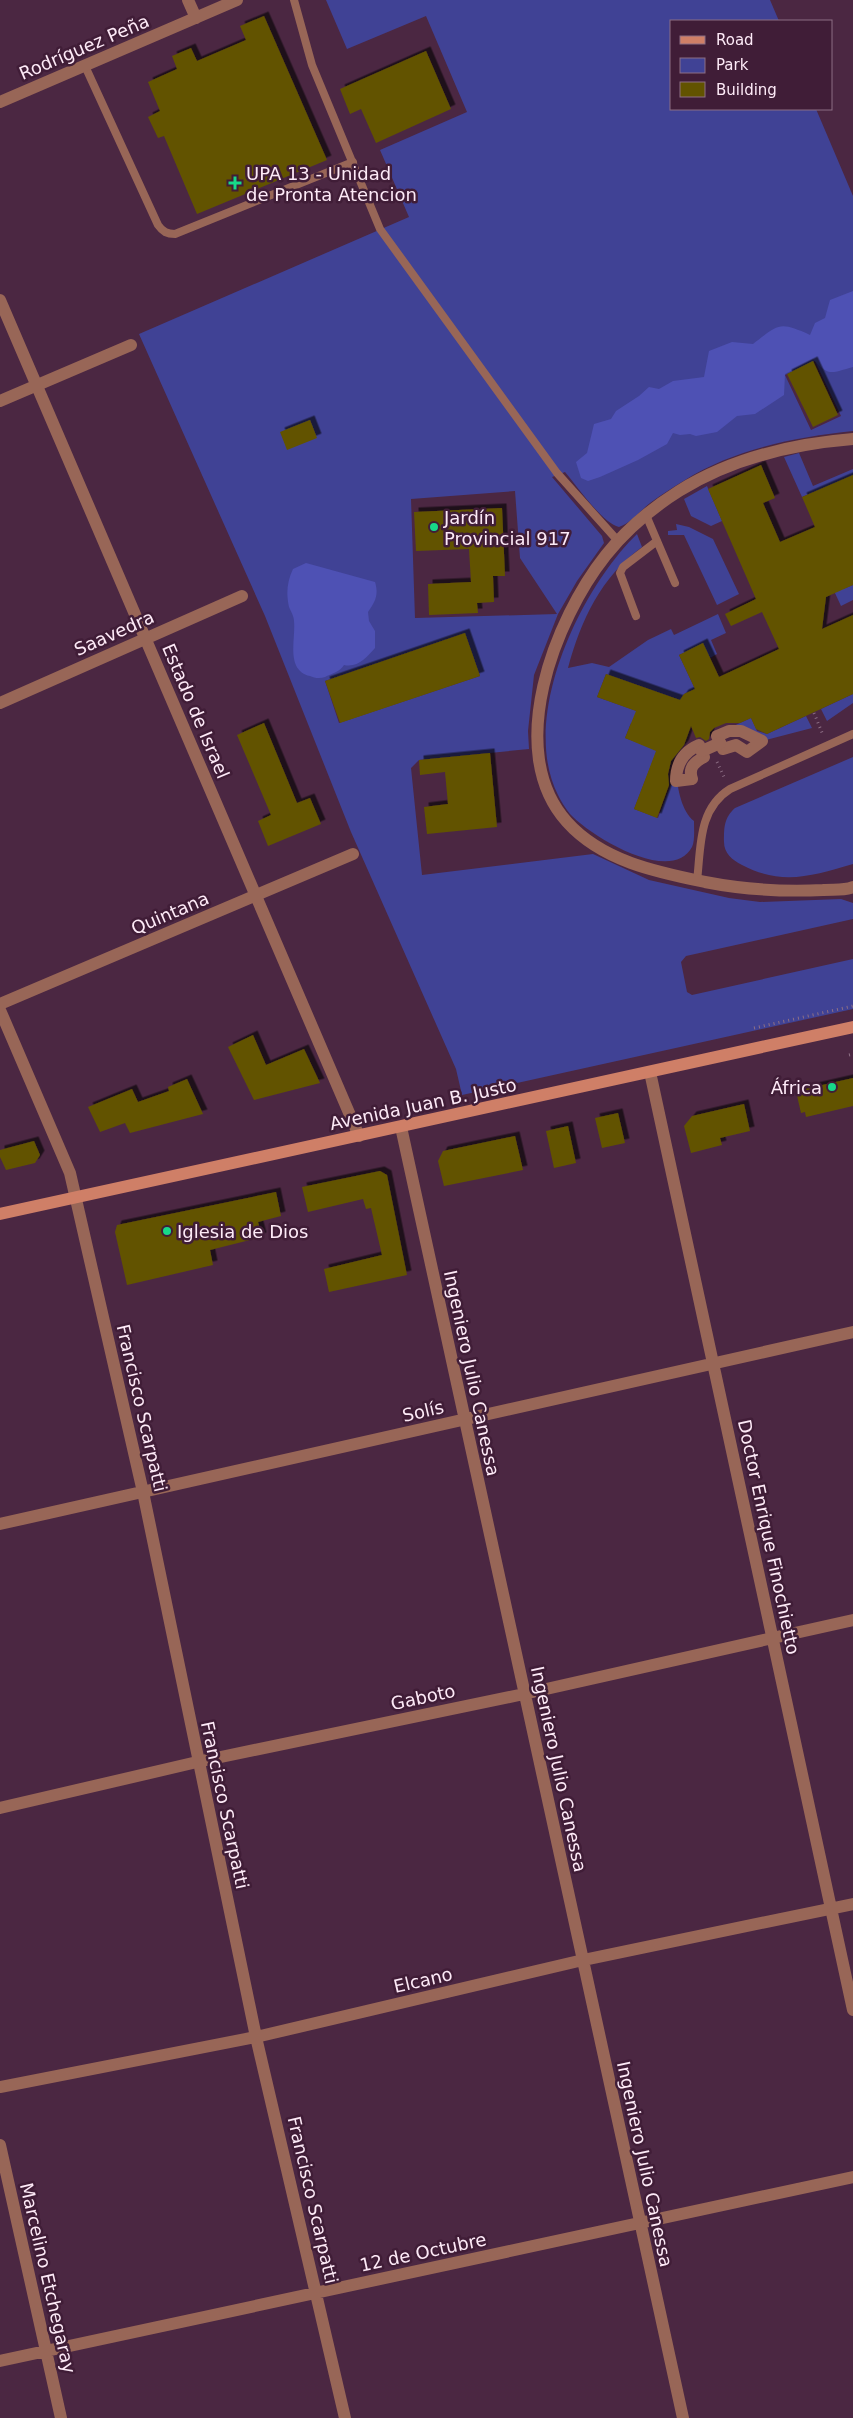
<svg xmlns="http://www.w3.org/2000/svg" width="853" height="2418" viewBox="0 0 853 2418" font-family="'DejaVu Sans',sans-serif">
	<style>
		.green { fill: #404295; fill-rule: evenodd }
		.forest { fill: #4e51b4 }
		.building { fill: #625300; filter: url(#shadow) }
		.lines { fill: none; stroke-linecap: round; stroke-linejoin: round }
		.path { stroke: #8e7086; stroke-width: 3; stroke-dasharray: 1 4; stroke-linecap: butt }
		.lane { stroke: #986657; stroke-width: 8 }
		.street { stroke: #986657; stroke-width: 12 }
		.secondary { stroke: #cf7f67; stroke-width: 12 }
		.street-bridge { stroke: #986657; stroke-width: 12 }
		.poi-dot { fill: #17d989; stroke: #401d37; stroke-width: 2 }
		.labels { text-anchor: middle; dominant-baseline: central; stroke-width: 5; stroke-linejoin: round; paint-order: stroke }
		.street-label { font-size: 18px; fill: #fdeaf7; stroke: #401d37 }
		.poi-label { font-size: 18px; fill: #fdeaf7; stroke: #401d37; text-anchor: start }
	</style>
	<defs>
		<filter id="shadow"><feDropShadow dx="4.5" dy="-4.5" stdDeviation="0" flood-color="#0009"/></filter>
	</defs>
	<rect width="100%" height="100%" fill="#4b2742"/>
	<path class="green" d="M326 0H770L779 21H672V109H816L853 196V431C796 437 734 449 685 480 673 487 661 495 650 503 640 511 631 523 619 527 601 522 578 487 565 472L552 477 602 536 604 543 577 581 558 614 534 675 528 731 529 749 419 760 411 768 422 875 593 854 649 880 729 898 760 902 841 899 853 903V919L686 956 681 962 687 992 692 995 853 959V1009L462 1095 456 1069 351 832 265 616 139 334 409 217 380 150 467 112 426 16 347 49ZM815 361 841 416 811 430 785 375ZM515 491 520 558 557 614 415 618 411 499ZM465 633 480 676 339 723 325 681Z
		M799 453 813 486 853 469V475L802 497 784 457Z
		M707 486 722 521 711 526 691 516 684 499Z
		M676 524 689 527 713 539 739 594 717 605 684 535H668V531L677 530Z
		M637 534 642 547C601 577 581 620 568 668L592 663 609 667 648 640 671 629 674 635 718 614 726 633 711 640 717 654 710 658 703 644 679 655 695 689 684 694 680 700 606 674 597 697 662 720 631 723 625 738 657 750 634 809 658 818 677 768C676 784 681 811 694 821 694 829 695 841 692 847 671 886 589 835 570 814 565 808 561 801 558 795 519 718 580 589 637 534Z
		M828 578 843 589 853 585V600L841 606Z
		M853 694V703L827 721 821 709Z
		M806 716 812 728 762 741 756 737 716 734 751 718 757 731 767 734Z
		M853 757V864C812 876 782 886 742 865 732 860 724 853 724 842 724 827 724 818 735 808Z"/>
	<path class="forest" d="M853 291V367C831 373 829 377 813 359L785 374 784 395 755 414 737 416 717 432 696 436 690 434 680 435 673 433 667 444 638 460 600 477 588 481 581 478 576 462 587 453 594 424 611 419 616 411 639 396 649 387 659 389 673 381 704 377 709 351 732 342 753 344C779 324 779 321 810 335L815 323 825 318 830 300Z
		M306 563 375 582C379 595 375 602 368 612L369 621 375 631V648C367 657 358 668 344 665 341 671 331 674 325 677 320 679 314 678 310 676 285 670 296 639 294 621 294 616 291 612 289 607 286 593 287 582 293 569Z"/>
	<path class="building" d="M264 16 327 160 197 214 164 136 158 138 148 117 160 111 148 82 177 69 172 56 191 48 197 61 246 40 240 26Z
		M426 51 451 109 376 143 361 109 350 114 340 89Z
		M813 361 838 415 813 427 787 374Z
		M310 420 317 438 287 450 280 432Z
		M761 465 775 498 763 503 780 542 815 527 802 497 853 475V585L826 597 822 629 853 615V694L767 734 756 729 751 718 740 723H726L714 728 710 732 709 739 706 741 700 737 696 738 691 726 684 745 671 761 668 774 669 785 657 818 634 809 656 751 625 738 636 711 597 697 606 674 680 700 684 694 695 689 679 655 703 643 719 677 779 649 762 612 731 626 725 614 756 599 708 489Z
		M502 508 505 576H493L494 602 477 603 478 613 429 615 428 584 471 582 469 549 416 551 414 512Z
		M465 633 480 676 340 723 325 681Z
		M264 723 297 803 310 798 321 824 268 846 258 821 271 815 237 735Z
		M490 753 497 827 427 834 424 807 448 804 445 772 420 775 419 760Z
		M253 1035 266 1065 304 1049 320 1083 254 1100 228 1047Z
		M853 1078V1106L806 1117 805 1112 801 1113 796 1091Z
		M187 1079 203 1114 130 1133 125 1123 100 1132 88 1107 132 1089 138 1102 169 1091 168 1087Z
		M744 1104 750 1131 720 1138 722 1145 691 1153 684 1126 692 1116Z
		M618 1113 625 1143 602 1148 595 1118Z
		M568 1126 576 1163 554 1168 546 1131Z
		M515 1136 523 1170 444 1186 438 1161 443 1151Z
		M34 1141 40 1155 35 1163 6 1170 0 1157V1150Z
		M380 1171 387 1175 407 1275 329 1292 324 1269 382 1255 371 1208 366 1209 363 1199 308 1212 302 1187Z
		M276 1192 281 1216 258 1222 262 1237 210 1250 213 1265 127 1285 115 1232 117 1225Z"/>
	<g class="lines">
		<path class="path" d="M814 713 823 735
			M717 762 725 779
			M754 1028 853 1006
			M849 1055 853 1054"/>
		<path class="lane" d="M294 0 312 65 380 229 557 473 618 541
			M85 66 158 225C163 232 167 234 175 234L353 162
			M646 515 675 583
			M636 616 620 573 623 567 657 541
			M697 881C701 847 698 809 730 789L853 734"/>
		<path class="street" d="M188 0 196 18
			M0 102 237 0
			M0 300 359 1136
			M0 401 131 345
			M853 439C791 444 732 458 679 491 652 508 626 530 606 555 555 619 503 751 567 822 602 861 656 872 705 882 746 890 781 892 823 890 833 889 844 891 853 887
			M0 703 242 596
			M729 731H741L762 741 747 752 736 745 723 749 717 736Z
			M699 745 704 757C695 762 688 767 692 779L676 781C676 764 683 752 699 745Z
			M0 1004 353 854
			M0 1010 70 1173 143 1492 256 2037 345 2418
			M650 1072 853 2010
			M401 1127 683 2418
			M0 1524 853 1332
			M0 1808 197 1762 524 1694 853 1620
			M0 2087 256 2037 583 1960 853 1904
			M0 2145 61 2418
			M0 2361 853 2177"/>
		<path class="secondary" d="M0 1214 853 1027"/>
		<path class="street-bridge" d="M702 751 720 743"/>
	</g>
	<g class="poi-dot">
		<path d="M232.5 175.5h5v5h5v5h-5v5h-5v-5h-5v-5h5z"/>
		<circle cx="434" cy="527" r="5"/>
		<circle cx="832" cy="1087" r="5"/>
		<circle cx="167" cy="1231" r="5"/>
	</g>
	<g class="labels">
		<g class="street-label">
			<text transform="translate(84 47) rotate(-23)">Rodríguez Peña</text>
			<text transform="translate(114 633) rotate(-24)">Saavedra</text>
			<text transform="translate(196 711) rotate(67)">Estado de Israel</text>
			<text transform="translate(170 913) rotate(-23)">Quintana</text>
			<text transform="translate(423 1104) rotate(-12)">Avenida Juan B. Justo</text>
			<text transform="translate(472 1373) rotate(78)">Ingeniero Julio Canessa</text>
			<text transform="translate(142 1408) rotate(77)">Francisco Scarpatti</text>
			<text transform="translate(423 1411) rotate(-13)">Solís</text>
			<text transform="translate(769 1537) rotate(78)">Doctor Enrique Finochietto</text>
			<text transform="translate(423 1697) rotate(-12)">Gaboto</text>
			<text transform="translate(559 1769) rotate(78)">Ingeniero Julio Canessa</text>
			<text transform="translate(225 1805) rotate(78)">Francisco Scarpatti</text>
			<text transform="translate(423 1980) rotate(-13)">Elcano</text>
			<text transform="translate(645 2164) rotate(78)">Ingeniero Julio Canessa</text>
			<text transform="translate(313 2200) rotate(77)">Francisco Scarpatti</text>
			<text transform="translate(423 2252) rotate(-12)">12 de Octubre</text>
			<text transform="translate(48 2278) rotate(77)">Marcelino Etchegaray</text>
		</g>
		<g class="poi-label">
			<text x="246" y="173">UPA 13 - Unidad<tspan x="246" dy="21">de Pronta Atencion</tspan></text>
			<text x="444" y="517">Jardín<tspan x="444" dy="21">Provincial 917</tspan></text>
			<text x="822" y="1087" text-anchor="end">África</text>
			<text x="177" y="1231">Iglesia de Dios</text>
		</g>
	</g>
	<rect x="670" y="20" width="162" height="90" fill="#401d37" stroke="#8c6f84"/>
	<rect x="680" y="36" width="25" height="8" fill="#cf7f67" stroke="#8c6f84"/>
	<text x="716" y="45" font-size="15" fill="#fdeaf7">Road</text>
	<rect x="680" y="58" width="25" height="15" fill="#404295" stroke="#8c6f84"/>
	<text x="716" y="70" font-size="15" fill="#fdeaf7">Park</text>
	<rect x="680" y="82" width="25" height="15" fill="#625300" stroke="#8c6f84"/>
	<text x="716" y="95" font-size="15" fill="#fdeaf7">Building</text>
</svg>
